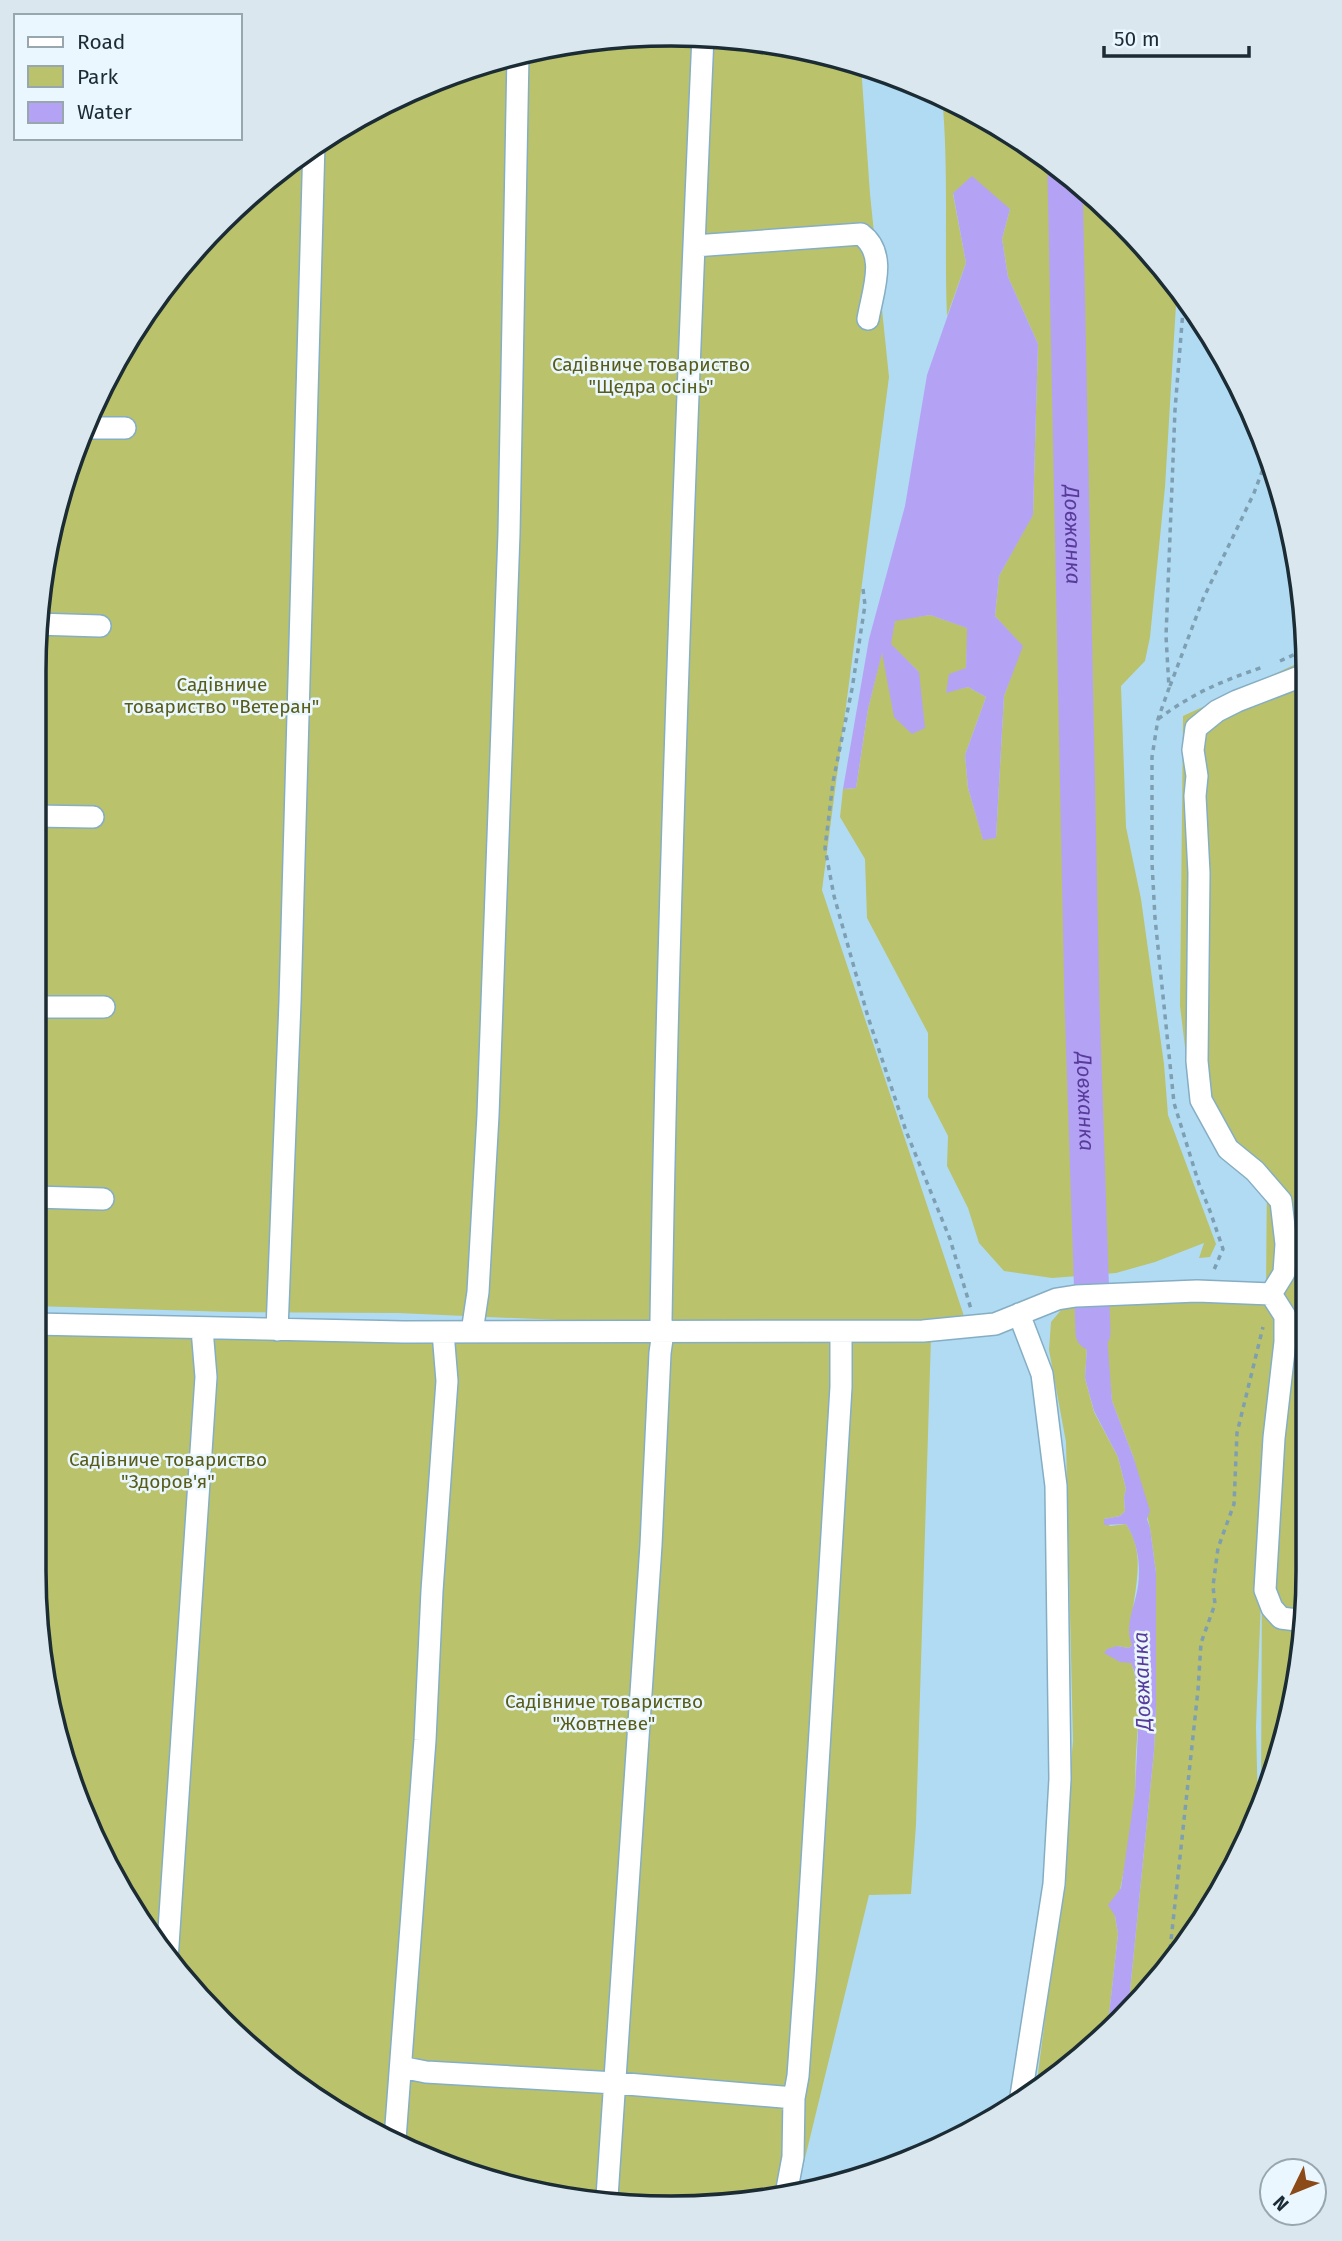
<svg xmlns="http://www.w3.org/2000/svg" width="1342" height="2241" viewBox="0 0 1342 2241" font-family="'Fira Sans',sans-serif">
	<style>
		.green { fill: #bac26b }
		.water { fill: #b4a3f5 }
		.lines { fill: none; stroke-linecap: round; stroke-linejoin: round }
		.river { stroke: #b4a3f5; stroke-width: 35 }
		.minor-casing { stroke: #85aec4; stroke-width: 24 }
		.path { stroke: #7e9fb2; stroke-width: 3.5; stroke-dasharray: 5 5; stroke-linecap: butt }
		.minor { stroke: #fff; stroke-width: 21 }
		.labels { text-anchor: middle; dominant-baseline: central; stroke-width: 5; stroke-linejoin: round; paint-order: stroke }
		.park-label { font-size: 19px; fill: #585c18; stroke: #ebf7ff }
		.water-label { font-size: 21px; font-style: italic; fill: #583b9a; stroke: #ebf7ff }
		.rim { fill: none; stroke: #1c2c35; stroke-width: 3.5 }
	</style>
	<rect width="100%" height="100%" fill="#b1dbf3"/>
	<path class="green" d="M671 33 796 46 861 65 870 194 889 377 822 890 966 1322 879 1334 398 1313 231 1312 34 1306 35 629 67 466 141 316 220 220 317 141 427 82 547 45Z
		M942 96 1026 141 1150 250 1177 288 1165 487 1150 637 1145 661 1121 686 1126 827 1141 899 1164 1064 1168 1115 1216 1244 1210 1257 1199 1258 1204 1243 1155 1262 1116 1273 1052 1278 1004 1271 979 1243 968 1208 947 1166 948 1136 928 1097V1033L867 918 865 859 840 817 843 789 856 788 868 709 882 651 919 672 890 644 895 620 930 615 968 628 966 668 946 692 968 687 986 697 965 755 968 788 983 839 996 838 1004 696 1022 646 995 616 999 576 1033 514 1038 344 1008 277 1002 239 1010 209 953 194 966 263 947 316C944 243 949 169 942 96Z
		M1307 659V1612L1275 1775 1261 1802 1262 1573 1256 1727 1258 1808 1201 1925 1129 2001 1154 1751 1156 1707V1573L1150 1528 1134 1459 1112 1401 1108 1363 1097 1308 1103 1295 1266 1294 1267 1175 1191 1096 1180 1006 1183 716Z
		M1077 1306 1090 1309 1085 1314 1087 1346 1085 1378 1094 1412 1118 1457 1126 1489 1124 1497 1125 1511 1120 1516 1104 1519 1110 1526 1126 1524C1152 1562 1126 1605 1132 1645L1129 1648 1117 1646 1120 1662H1131C1142 1693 1138 1722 1136 1754 1135 1767 1136 1779 1135 1792 1132 1833 1123 1875 1115 1916L1118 1934 1108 2024 1059 2076 1036 2089 1054 1949 1073 1741 1066 1442 1049 1350 1051 1322 1062 1309Z
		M34 1327 931 1337 916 1825 911 1894 869 1895 798 2187 671 2208 466 2174 316 2100 165 1958 67 1775 33 1570Z"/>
	<path class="water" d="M972 176 1010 209 1002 239 1008 277 1038 344 1033 515 999 576 995 616 1023 646 1004 696 996 838 983 840 968 788 965 755 986 697 968 687 946 693 949 674 966 668 967 628 930 615 895 621 891 644 919 672 925 728 912 734 894 717 882 653 868 709 856 788 843 789 869 639 905 506 927 375 966 263 953 193Z
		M1085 1308H1097L1100 1316 1106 1322 1112 1401 1134 1459 1150 1511 1147 1519 1150 1528 1156 1573V1707L1154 1751 1129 2001 1108 2024 1118 1934 1115 1916 1108 1905 1121 1888 1135 1792 1139 1710 1135 1673 1131 1663 1120 1662 1104 1653 1107 1649 1117 1646 1129 1648 1132 1645C1125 1630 1132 1612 1136 1596 1142 1573 1139 1543 1126 1524L1104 1525V1519L1120 1516 1125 1511 1124 1497 1126 1489 1118 1457 1094 1411 1085 1378 1087 1346Z"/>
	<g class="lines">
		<path class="river" id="s1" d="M1065 176 1082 1003 1093 1333"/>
		<g class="minor-casing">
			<path id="minor" d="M694 246 861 234C888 254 873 290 868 319
				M86 428H125
				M36 624 100 626
				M34 816 93 817
				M34 1007H104
				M34 1197 103 1199
				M1271 1294 1284 1273 1286 1244 1281 1201 1255 1171 1228 1149 1201 1100 1197 1061 1199 873 1195 796 1197 776 1193 750 1196 728 1217 711 1237 701 1307 674
				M1271 1294 1285 1316V1342L1274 1438 1265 1590 1272 1608 1281 1618 1305 1621
				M1019 1314 1042 1374 1056 1486 1060 1779 1054 1884 1021 2096
				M34 1324 403 1332 923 1331 995 1324 1057 1299 1076 1296 1197 1291 1271 1294
				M277 1330 290 1002 314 143
				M472 1332 478 1292 488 1115 509 533 518 54
				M167 1960 206 1377 202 1329
				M401 2067 426 2072 615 2083 794 2098
				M395 2139 425 1740 432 1591 447 1381 443 1332
				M787 2189 793 2157 794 2098 798 2076 805 1978 841 1387V1333
				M607 2197 651 1545 660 1353 663 1332 661 1321C668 892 684 464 703 36"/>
		</g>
		<path class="path" d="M1184 298 1175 410 1166 636 1169 688 1158 719 1152 757V863L1155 918 1174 1103 1199 1184 1210 1211 1223 1249 1213 1272
			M863 589 865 605 852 689 833 782 825 848 834 896 868 1017 906 1131 950 1239 971 1309
			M1280 661 1307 649
			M1170 686 1203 599 1254 493 1269 453
			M1158 719C1195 692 1220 682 1263 667
			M1169 1959 1198 1690 1201 1643 1215 1604 1213 1586 1218 1548 1234 1504 1237 1433 1263 1327"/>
		<use href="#minor" class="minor"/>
	</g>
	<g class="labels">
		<g class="park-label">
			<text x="651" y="364">Садівниче товариство<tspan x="651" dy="22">"Щедра осінь"</tspan></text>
			<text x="222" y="684">Садівниче<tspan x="222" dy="22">товариство "Ветеран"</tspan></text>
			<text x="168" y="1459">Садівниче товариство<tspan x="168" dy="22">"Здоров'я"</tspan></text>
			<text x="604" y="1701">Садівниче товариство<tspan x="604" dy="22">"Жовтневе"</tspan></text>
		</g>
		<g class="water-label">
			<text stroke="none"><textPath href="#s1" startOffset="359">Довжанка</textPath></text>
			<text stroke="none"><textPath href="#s1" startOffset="926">Довжанка</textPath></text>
			<text transform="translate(1142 1681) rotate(-92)">Довжанка</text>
		</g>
	</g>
	<path d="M0 0H1342V2241H0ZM671 46H671A625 625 0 0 1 1296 671V1571A625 625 0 0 1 671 2196H671A625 625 0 0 1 46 1571V671A625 625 0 0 1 671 46Z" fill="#dae7ef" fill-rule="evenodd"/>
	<path class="rim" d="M671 46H671A625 625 0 0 1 1296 671V1571A625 625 0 0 1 671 2196H671A625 625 0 0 1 46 1571V671A625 625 0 0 1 671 46Z"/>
	<rect x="14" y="14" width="228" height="126" fill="#ebf7ff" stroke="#98a6ae" stroke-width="2"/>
	<rect x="28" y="37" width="35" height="10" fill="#ffffff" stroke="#98a6ae" stroke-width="2"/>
	<text x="77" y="49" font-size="21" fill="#1c2c35">Road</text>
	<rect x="28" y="66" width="35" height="21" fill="#bac26b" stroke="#98a6ae" stroke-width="2"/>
	<text x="77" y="84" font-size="21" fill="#1c2c35">Park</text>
	<rect x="28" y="102" width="35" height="21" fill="#b4a3f5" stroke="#98a6ae" stroke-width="2"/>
	<text x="77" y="119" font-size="21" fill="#1c2c35">Water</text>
	<g transform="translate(1293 2192) rotate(227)"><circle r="33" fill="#ebf7ff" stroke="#98a6ae" stroke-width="2"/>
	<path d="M0-5L12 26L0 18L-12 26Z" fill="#8d4a19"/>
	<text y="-10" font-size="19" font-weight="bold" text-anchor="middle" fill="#1c2c35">N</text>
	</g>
	<path d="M1104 46v10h145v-10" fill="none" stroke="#1c2c35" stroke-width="3.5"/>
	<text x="1114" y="46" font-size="21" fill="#1c2c35" stroke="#ebf7ff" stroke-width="5" paint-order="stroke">50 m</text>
</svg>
